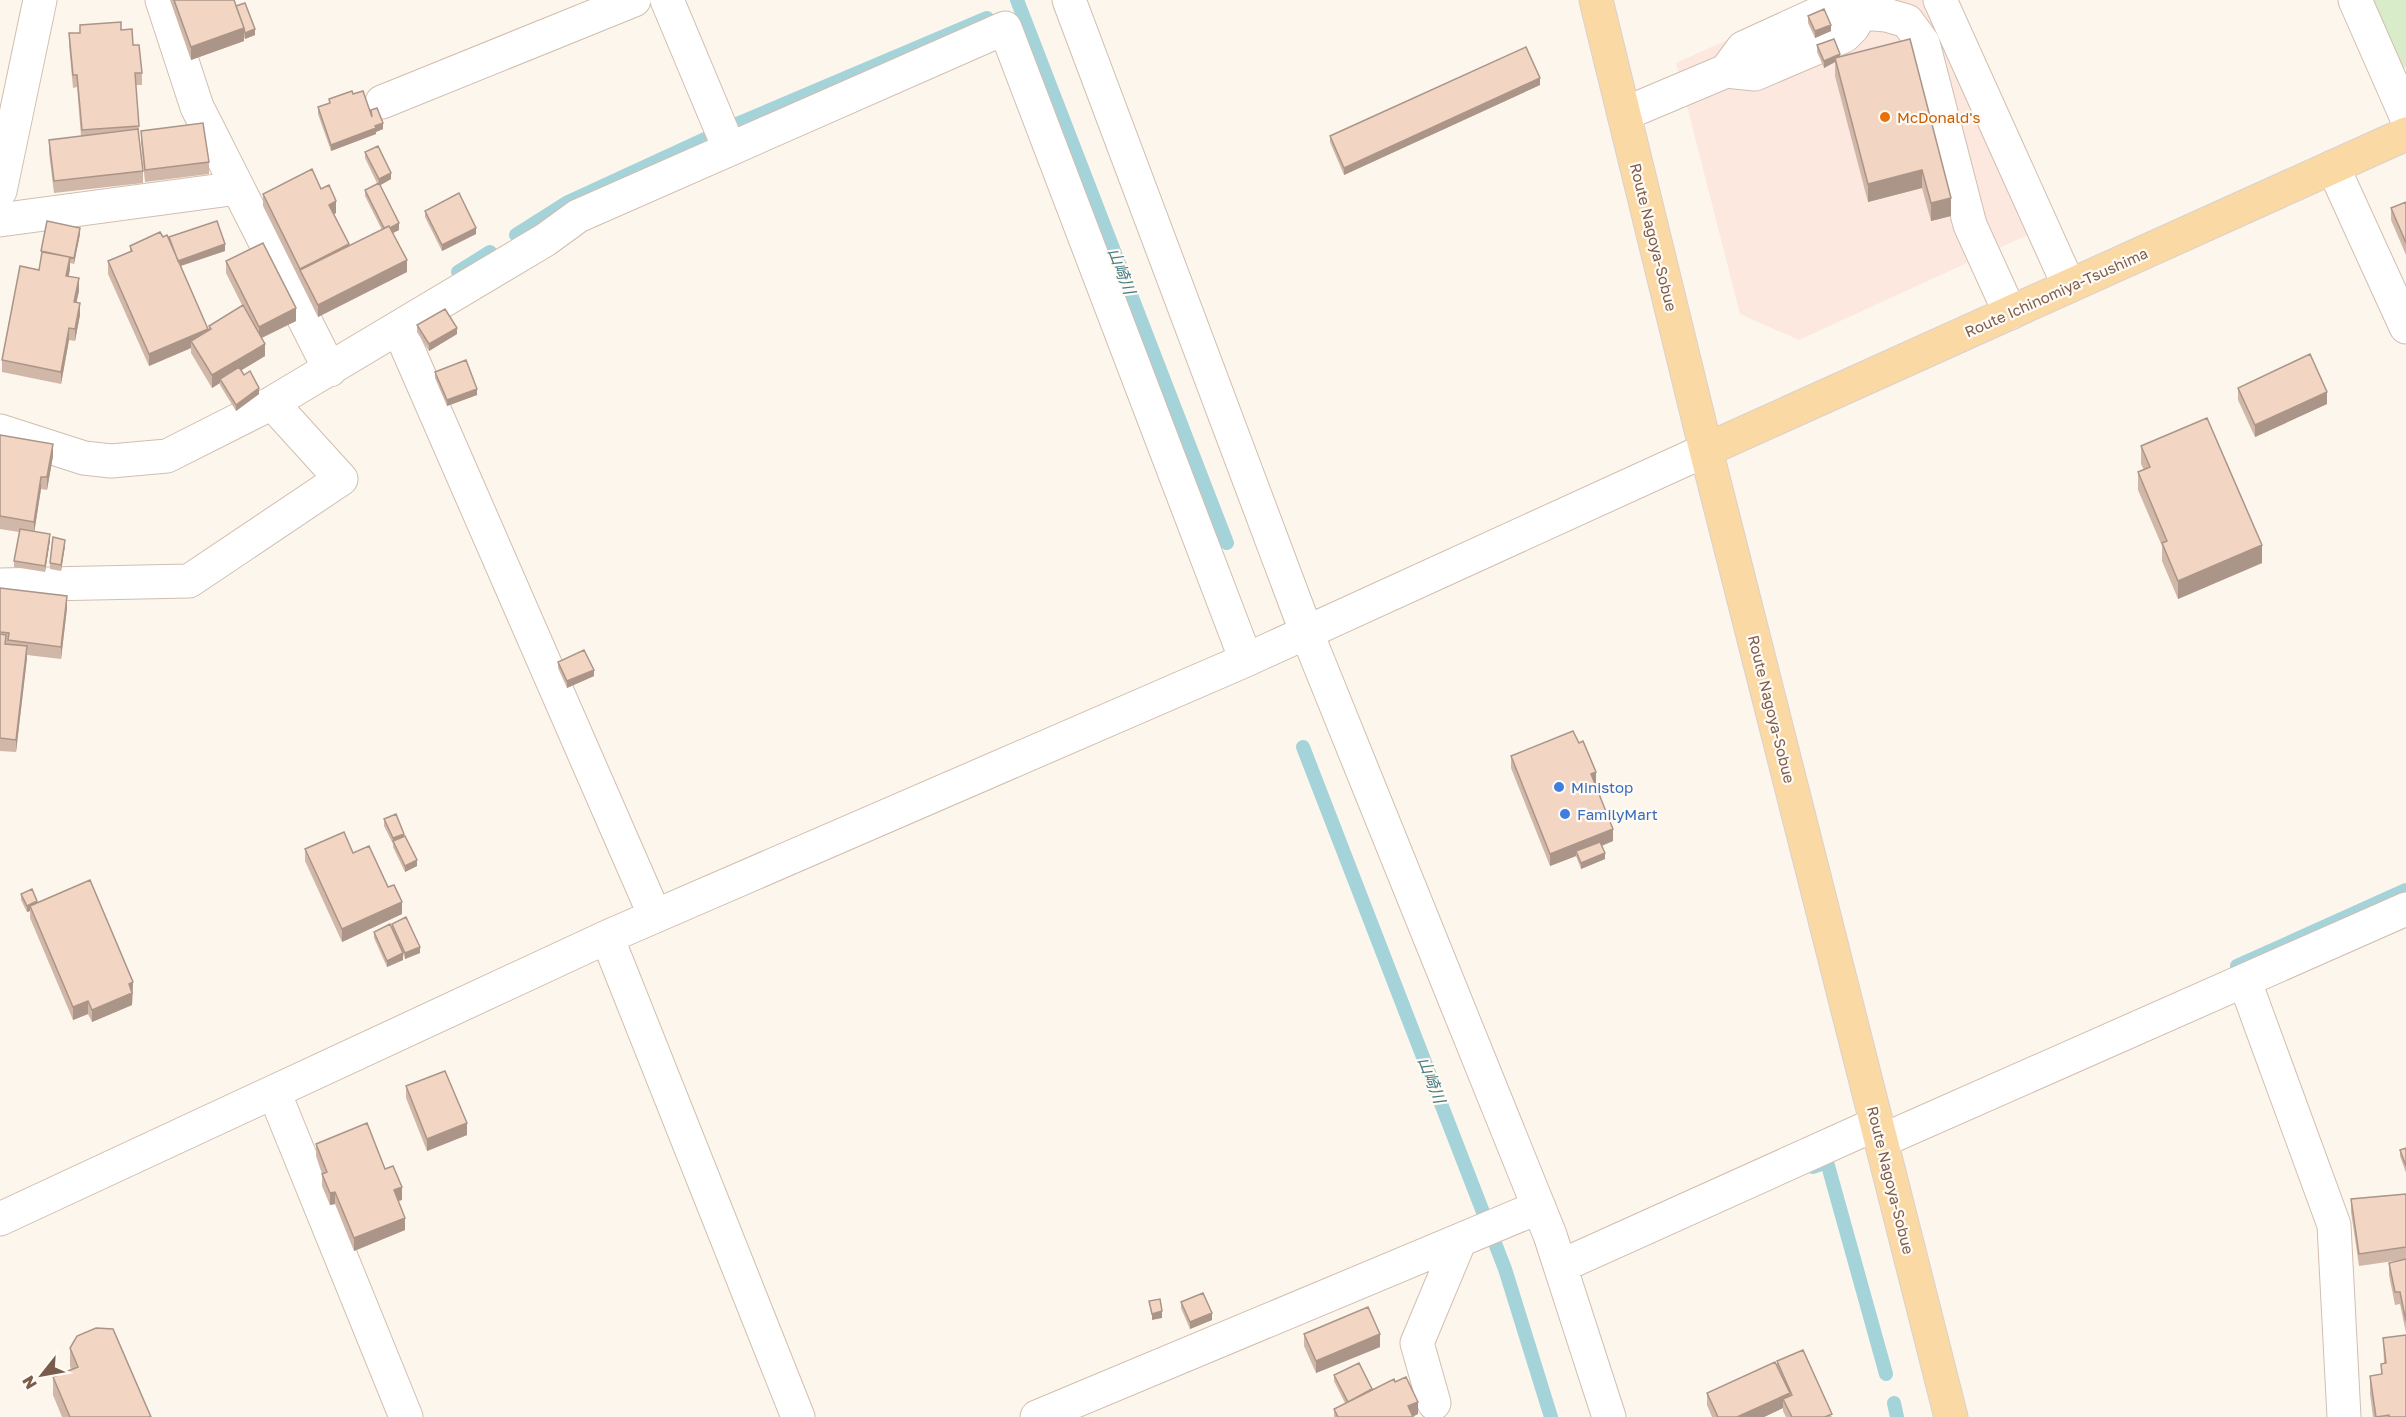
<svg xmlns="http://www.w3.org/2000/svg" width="2406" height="1417" viewBox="0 0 2406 1417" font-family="'Golos Text','Noto Sans JP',sans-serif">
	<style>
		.commercial { fill: #fde8e0 }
		.green { fill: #d8ecc9 }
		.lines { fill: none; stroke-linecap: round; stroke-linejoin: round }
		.stream { stroke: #a5d3da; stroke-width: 14 }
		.minor-casing { stroke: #d1beb0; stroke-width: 35 }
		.major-casing { stroke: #dad1cd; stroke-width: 35 }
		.minor { stroke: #fff; stroke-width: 33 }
		.major { stroke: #fbd9a5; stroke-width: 33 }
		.wall { fill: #d1b7a8 }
		.shaded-wall { fill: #aa9588 }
		.building { fill: #f3d5c3; stroke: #aa9588; stroke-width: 1.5 }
		.food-dot { fill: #e8710a; stroke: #fffaf3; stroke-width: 2 }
		.shop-dot { fill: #3f7fe0; stroke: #fffaf3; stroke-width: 2 }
		.labels { text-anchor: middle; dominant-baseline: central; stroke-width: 4.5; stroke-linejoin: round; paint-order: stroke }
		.food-label { font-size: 15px; fill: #c56008; stroke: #fffaf3; text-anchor: start }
		.street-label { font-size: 15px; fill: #7a5c4d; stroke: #fffaf3 }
		.shop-label { font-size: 15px; fill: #366cbe; stroke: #fffaf3; text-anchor: start }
		.water-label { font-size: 16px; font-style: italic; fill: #437c86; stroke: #fffaf3 }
	</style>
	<rect width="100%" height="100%" fill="#fdf6ec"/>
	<path class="commercial" d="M1816 0H1925L2030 234 1799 340 1740 314 1676 63Z"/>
	<path class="green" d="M2366 0H2406V67L2397 71Z"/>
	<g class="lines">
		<path class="stream" d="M1017 0 1227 543
			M737 124 987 18
			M516 235 568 202 707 138
			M458 272 490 252
			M1303 747 1505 1269 1551 1417
			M2237 966 2406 890
			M1813 1167 1827 1162 1886 1374
			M1894 1403 1897 1417"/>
		<g class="minor-casing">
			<path id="minor" d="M162 0 197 107 330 370
				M667 0 729 148
				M1069 0 1306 631 1550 1235 1609 1417
				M1940 0 2069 286
				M2355 0 2406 116
				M1726 71 1755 74 1844 36 1853 27 1860 14
				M382 102 634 0
				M1624 114 1726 71 1743 48 1826 10 1886 15 1907 21 1923 43 1970 225 2010 313
				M2333 167 2406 327
				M0 191 40 0
				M0 220 238 188
				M399 329 655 916
				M0 431 84 458 111 461 167 456 272 403 545 240 578 216 1005 28 1246 660
				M0 585 189 581 341 479 272 403
				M607 937 798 1417
				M2245 982 2334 1225 2344 1417
				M274 1092 406 1417
				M1881 1141 2406 909
				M0 1219 607 937 1246 660 1706 450
				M1561 1266 1876 1124
				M1434 1403 1417 1343 1460 1240
				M1037 1417 1539 1207"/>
		</g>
		<g class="major-casing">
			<path id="major" d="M1596 0 1706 450 1951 1417
				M1706 450 2406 134"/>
		</g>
		<use href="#minor" class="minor"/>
		<use href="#major" class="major"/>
	</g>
	<path class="wall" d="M170 0H234L236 6 255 35 245 39 244 37V41L191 60Z
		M1808 16 1831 31 1815 38 1808 23Z
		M80 25 121 30 133 45 142 73V85H136L139 126V138L143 171V183L54 193 49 153V140L81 136 77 87 73 88 69 45V33H80Z
		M1910 39 1951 216 1931 221 1922 188 1868 202 1835 76V62L1824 68 1817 52V45L1840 57Z
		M1540 85 1344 175 1330 142V136Z
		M353 94 383 129 376 132V134L331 151 318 114V107L329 103V99Z
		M141 131 209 162V174L145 182 141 143Z
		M365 152 391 179 380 185 399 230 393 233 407 272 318 317 263 206V194L321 189 336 213 334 214 349 246 382 230 365 196V190L377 183 365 158Z
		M2406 202V255L2391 220V208Z
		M425 211 476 234 442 251 425 217Z
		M80 234 74 264 70 263 68 276 79 291 76 302 80 315 75 341 69 340 61 384 2 372V360L39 270 41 258V251Z
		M163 237 169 240V237L225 251 181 266 208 331 209 326 242 305 226 273V261L296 321 262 338 265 356 241 370 259 394 236 411 220 385V383L212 388 191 353V348L149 366 108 274V261L130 252V246Z
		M417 325 457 334 429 351 417 332Z
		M435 372 477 395 447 406 435 378Z
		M2238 388 2327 404 2255 437 2238 400Z
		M0 435 53 456 47 490 41 489 34 532 50 540 45 572 14 567V561L19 532 0 529Z
		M2141 446 2262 563 2178 599 2162 561V546L2138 490V472L2144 470 2141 464Z
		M65 546 61 571 50 569V563Z
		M0 588 67 608 61 659 27 655 16 752 0 751Z
		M558 662 594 676 567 688 558 668Z
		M1579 743 1596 784 1613 841 1602 846 1605 859 1581 869 1576 856 1550 866 1511 768V756Z
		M384 819 404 836 417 866 405 872 393 847V844L384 826Z
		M305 849 353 853 388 887 402 914 342 942 305 861Z
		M21 894 37 903 133 982 132 1005 92 1022 88 1014 73 1020 30 918V911L27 912 21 900Z
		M392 924 420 953 405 959 403 954V960L387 967 374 938V932L392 929Z
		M406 1086 467 1135 427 1151 406 1098Z
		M316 1144 385 1169 402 1200 398 1201 405 1230 354 1251 335 1204 330 1205 322 1186V1174L316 1156Z
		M2406 1148V1173L2400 1156V1150Z
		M2406 1194V1333L2400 1304 2395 1305 2389 1275V1263L2401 1260 2359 1266 2351 1212V1199Z
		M1181 1302 1212 1320 1190 1329 1181 1308Z
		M1304 1334 1380 1347 1316 1373 1304 1346Z
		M2383 1338 2406 1417H2373L2370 1394V1376L2381 1374V1364L2384 1363Z
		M70 1348 151 1417H62L53 1395V1377L71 1369 70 1366Z
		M1777 1361 1832 1417H1786L1783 1411V1408L1764 1417H1712L1707 1405V1393L1777 1366Z
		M1334 1375 1372 1389 1395 1382 1418 1414 1413 1417H1334V1409L1345 1403 1334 1381Z"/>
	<path class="shaded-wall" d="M1831 25V31L1815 38V31Z
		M244 28V41L191 60V47Z
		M255 29V35L245 39V33Z
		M1840 54V60L1835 58V62L1824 68V61Z
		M1540 78V85L1344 175V168Z
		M383 123V129L376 132V134L331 151V145Z
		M1922 170V188L1868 202V184Z
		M391 173V179L379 186V179Z
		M1951 198V216L1931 221V203Z
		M336 201V213L329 217V205Z
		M399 223V230L385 237V230Z
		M80 228V234L74 264V258Z
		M476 228V234L442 251V245Z
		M225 244V251L177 267V261Z
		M349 244V256L300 270V281V269Z
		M70 257V270L66 288V276Z
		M407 260V272L318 317V305Z
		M79 278V291L74 314V302Z
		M80 303V315L75 341V329Z
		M296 308V321L259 339V327Z
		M69 328V340L61 384V372Z
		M457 328V334L429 351V344Z
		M208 329V341H191V348L149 366V354Z
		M265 344V356L222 382 220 379V383L212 388V375Z
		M259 388V394L236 411V405Z
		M477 389V395L447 406V400Z
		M2327 392V404L2255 437V425Z
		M53 444V456L47 490V477Z
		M41 477V489L34 534V522Z
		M50 534V540L45 572V566Z
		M65 540V546L61 571V565Z
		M2262 545V563L2178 599V581Z
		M67 596V608L61 659V647Z
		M27 646V659L16 752V740Z
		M594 670V676L567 688V681Z
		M1596 772V784L1591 786V774Z
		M1613 829V841L1578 855 1576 851V856L1550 866V854Z
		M404 834V840L393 841V845V838Z
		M1605 853V859L1581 869V863Z
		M417 860V866L405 872V866Z
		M37 901V908L30 906V911L27 912V906Z
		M402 902V914L342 942V929Z
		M420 947V953L405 959V953Z
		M403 953V960L387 967V961Z
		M133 982 132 1005 92 1022V1010L129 984Z
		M88 1001V1014L73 1020V1007Z
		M467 1123V1135L427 1151V1139Z
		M402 1187V1200L394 1202V1190Z
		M335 1192V1204L330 1205V1193Z
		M405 1218V1230L354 1251V1238Z
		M1162 1311V1318L1152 1320V1314Z
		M1212 1313V1320L1190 1329V1322Z
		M1380 1334V1347L1316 1373V1361Z
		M1790 1393V1405L1783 1399V1408L1764 1417H1737Z
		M1418 1402V1414L1411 1417 1408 1406Z"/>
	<path class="building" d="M174 0H234L244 28 191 47Z
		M245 3 255 29 245 33 244 28 236 6Z
		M1824 9 1831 25 1815 31 1808 16Z
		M121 22V30L132 29 133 45H139L142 73H135L139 126 82 130 77 75H73L69 33H80V25Z
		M1834 39 1840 54 1824 61 1817 45Z
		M1910 39 1951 198 1931 203 1922 170 1868 184 1835 58Z
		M1526 47 1540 78 1344 168 1330 136Z
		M352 91 353 94 363 91 372 117 371 110 377 108 383 123 375 126 376 128 331 145 318 107 330 103 329 99Z
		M203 123 209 162 145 170 141 131Z
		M138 129 143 171 54 181 49 140Z
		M378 146 391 173 379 179 365 152Z
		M312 169 321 189 329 185 336 201 329 205 349 244 300 269 263 194Z
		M379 183 399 223 390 228 389 226 384 228 365 190Z
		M459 193 476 228 442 245 425 211Z
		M2406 202V243L2391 208Z
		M47 221 80 228 74 258 41 251Z
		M217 221 225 244 178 261 169 237Z
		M389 226 407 260 318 305 300 270Z
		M160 232 163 237 167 235 208 329 149 354 108 261 132 251 130 246Z
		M263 243 296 308 259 327 226 261Z
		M42 252 70 257 66 276 79 278 74 302 80 303 75 329 69 328 61 372 2 360 20 266 39 270Z
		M243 305 265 344 212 375 191 341 211 329 209 326Z
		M445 309 457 328 429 344 417 325Z
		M2310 354 2327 392 2255 425 2238 388Z
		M466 360 477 389 447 400 435 372Z
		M239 367 244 375 250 371 259 388 236 405 220 379Z
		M2207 418 2262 545 2178 581 2162 543 2167 541 2138 472 2150 467 2141 446Z
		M0 435 53 444 47 477H41L34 522 0 516Z
		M20 529 50 534 45 566 14 561Z
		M53 537 65 540 61 565 50 563Z
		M0 588 67 596 61 647 8 640 9 633 0 632Z
		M0 634 6 635 5 644 27 646 16 740 0 738Z
		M584 650 594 670 567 681 558 662Z
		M1573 731 1579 743 1583 741 1596 772 1591 774 1613 829 1550 854 1511 756Z
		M396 814 404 834 393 838 384 819Z
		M344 832 353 853 369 846 388 887 394 885 402 902 342 929 305 849Z
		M405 836 417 860 405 866 393 841Z
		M1600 842 1605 853 1581 863 1576 851Z
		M90 880 133 982 129 984 132 993 92 1010 88 1001 73 1007 30 906Z
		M32 889 37 901 27 906 21 894Z
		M406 917 420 947 405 953 392 924Z
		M390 924 403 953 387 961 374 932Z
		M445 1071 467 1123 427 1139 406 1086Z
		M367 1123 385 1169 393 1166 402 1187 394 1190 405 1218 354 1238 335 1192 330 1193 322 1174 327 1172 316 1144Z
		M2406 1148V1166L2400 1150Z
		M2406 1194V1247L2359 1254 2351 1199Z
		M2406 1259V1321L2400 1292H2395L2389 1263Z
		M1203 1293 1212 1313 1190 1322 1181 1302Z
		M1160 1299 1162 1311 1152 1314 1149 1301Z
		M1368 1307 1380 1334 1316 1361 1304 1334Z
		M96 1328 113 1329 151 1417H70L53 1377 78 1367 70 1348 77 1336Z
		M2406 1335V1417H2389V1415L2376 1417 2370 1376 2382 1374 2381 1364 2386 1363 2383 1338Z
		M1803 1350 1832 1414 1825 1417H1792L1783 1399 1792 1395 1777 1361Z
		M1775 1362 1790 1393 1737 1417H1718L1707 1393Z
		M1359 1363 1372 1389 1348 1402 1334 1375Z
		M1406 1377 1418 1402 1408 1406 1413 1417H1338L1334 1409 1394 1379 1395 1382Z"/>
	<circle class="food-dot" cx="1885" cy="117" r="6"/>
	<g class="shop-dot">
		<circle cx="1559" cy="787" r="6"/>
		<circle cx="1565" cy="814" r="6"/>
	</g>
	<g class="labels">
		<g class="food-label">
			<text x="1897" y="117">McDonald's</text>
		</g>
		<g class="street-label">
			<text transform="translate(1654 237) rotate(76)">Route Nagoya-Sobue</text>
			<text transform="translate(2056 292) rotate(-24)">Route Ichinomiya-Tsushima</text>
			<text transform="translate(1772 709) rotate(76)">Route Nagoya-Sobue</text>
			<text transform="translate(1891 1180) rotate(76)">Route Nagoya-Sobue</text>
		</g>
		<g class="shop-label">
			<text x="1571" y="787">Ministop</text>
			<text x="1577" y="814">FamilyMart</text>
		</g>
		<g class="water-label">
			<text transform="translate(1122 271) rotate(69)">山崎川</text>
			<text transform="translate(1432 1080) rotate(69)">山崎川</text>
		</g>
	</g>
	<g transform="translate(42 1375) rotate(239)" stroke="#fffaf3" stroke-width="4.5" paint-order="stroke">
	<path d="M0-4.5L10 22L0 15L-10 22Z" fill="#7a5c4d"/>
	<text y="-9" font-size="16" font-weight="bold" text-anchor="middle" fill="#7a5c4d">N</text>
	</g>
</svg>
